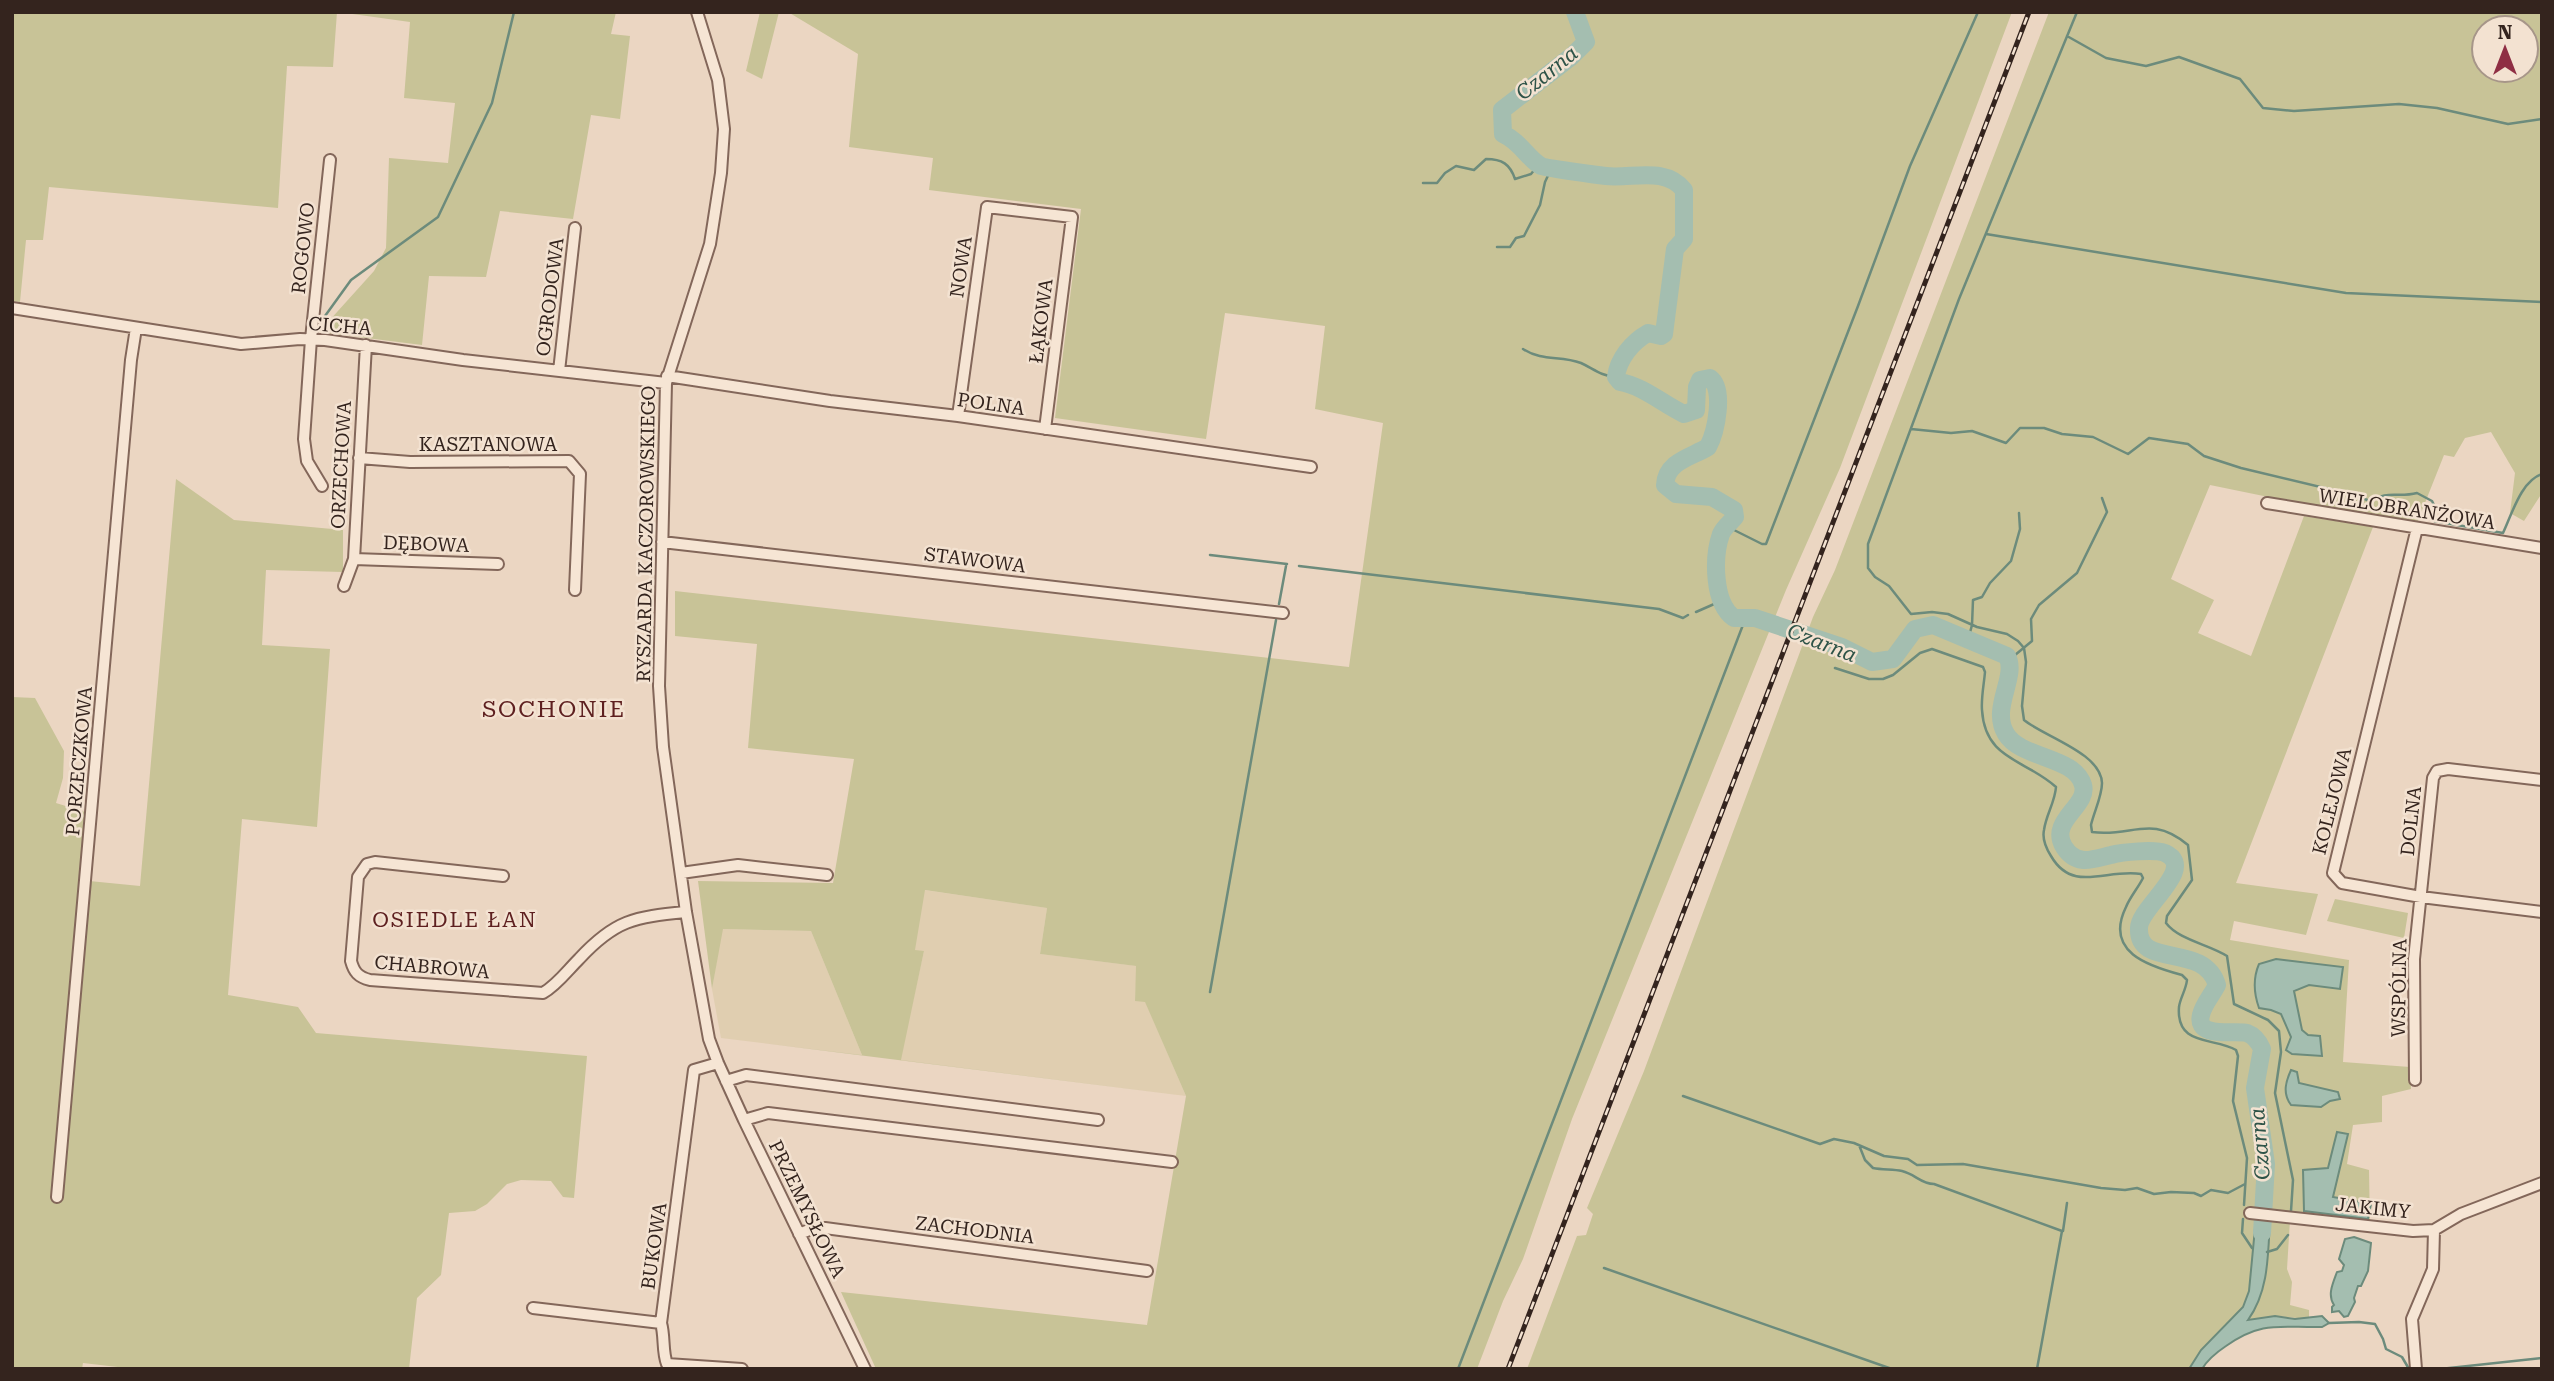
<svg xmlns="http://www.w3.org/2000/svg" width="2554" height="1381" viewBox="0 0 2554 1381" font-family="'Roboto Serif',serif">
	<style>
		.farmland { fill: #e0ceb0 }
		.green { fill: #c8c397; fill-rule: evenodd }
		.water { fill: #a4beb0; stroke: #6c8b7c; stroke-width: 2 }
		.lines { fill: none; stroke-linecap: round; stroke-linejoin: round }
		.stream { stroke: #6c8b7c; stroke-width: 2.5 }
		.river { stroke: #a4beb0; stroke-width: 18 }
		.street-casing { stroke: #83675a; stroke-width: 14 }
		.street { stroke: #f6e5d4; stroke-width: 10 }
		.rail-casing { stroke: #34241e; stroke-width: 5 }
		.rail { stroke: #f3e2d1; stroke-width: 2.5; stroke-dasharray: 8; stroke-linecap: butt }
		.labels { text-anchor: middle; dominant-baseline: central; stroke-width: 5; stroke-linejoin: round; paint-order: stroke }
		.street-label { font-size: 19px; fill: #34241e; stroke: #f3e2d1 }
		.water-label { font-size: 21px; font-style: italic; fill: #2e5348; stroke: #f3e2d1 }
		.neighbourhood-label { font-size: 21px; letter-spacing: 2px; fill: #5e2020; stroke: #f3e2d1 }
		.quarter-label { font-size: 23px; letter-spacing: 2px; fill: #5e2020; stroke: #f3e2d1 }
	</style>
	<rect width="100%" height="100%" fill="#ebd6c2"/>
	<path class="farmland" d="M924 890 1047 908 1040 954 1137 966 1135 1001H1145L1186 1096 900 1060 924 951H914Z
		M722 929 811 931 862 1055 721 1038 712 989Z"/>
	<path class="green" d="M12 12H337L333 67 287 66 278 208 49 187 43 240H26L20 302 12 301Z
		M338 12H616L611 34 630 36 620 119 591 115 573 219 500 211 486 277 429 276 422 345 319 332 374 271 386 248 389 158 448 163 455 103 404 98 410 22Z
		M760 12H779L762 79 746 71Z
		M788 12H2012L1840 468 1786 590 1572 1119 1523 1259 1503 1301 1477 1369H876L841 1292 1147 1325 1186 1096 721 1038 862 1055 811 931 723 929 712 989 698 881 833 883 854 759 748 748 757 644 675 636V591L1349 667 1383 423 1315 409 1325 326 1225 313 1206 439 1055 418 1081 209 929 190 933 158 849 147 858 54ZM925 890 1047 908 1040 954 1136 966 1135 1001 1145 1002 1186 1096 901 1060 924 951 915 950Z
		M2049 12H2542V493L2524 521 2510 513 2515 473 2491 432 2465 438 2454 457 2444 455 2417 523 2308 505 2210 485 2171 579 2214 600 2198 633 2251 656 2304 516 2373 527 2236 883 2318 894 2306 935 2234 921 2230 940 2349 960 2343 1062 2410 1067 2411 1089 2382 1096V1122L2353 1125 2347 1164 2369 1170 2370 1228 2290 1220 2287 1269 2292 1282 2290 1305 2309 1310V1319L2275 1316 2247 1321 2195 1369H1527L1577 1236 1586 1235 1593 1214 1587 1208 1644 1071 1813 617 1835 570ZM2484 28H2526V70H2484Z
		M176 479 234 520 343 530V572L266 570 262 645 330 649 317 827 242 819 228 995 298 1007 316 1033 587 1056 574 1198 563 1197 551 1181 521 1180 507 1184 487 1204 475 1211 449 1213 441 1275 417 1298 409 1369H135L83 1363 82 1369H12V697L35 698 64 751 63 778 56 803 85 812 79 880 140 886Z
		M2335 899 2408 913 2404 938 2327 921Z"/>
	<path class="water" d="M2276 959 2343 967 2340 989 2309 985 2294 991 2302 1030 2308 1035 2320 1036 2322 1056 2292 1054 2286 1050 2291 1037 2281 1014 2271 1010 2259 1008C2254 994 2253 978 2259 964Z
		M2291 1070 2297 1072 2299 1083 2338 1092 2340 1099 2330 1101 2321 1107 2291 1105C2282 1093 2286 1081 2291 1070Z
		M2337 1132 2348 1134 2333 1197 2371 1204 2368 1219 2304 1211 2303 1170 2328 1168Z
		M2256 1218 2270 1219C2268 1254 2269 1291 2248 1320L2275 1316 2295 1319 2322 1316 2329 1323 2322 1327C2281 1328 2263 1320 2226 1346 2217 1352 2208 1359 2202 1369H2189L2201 1350 2243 1307 2249 1291Z
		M2354 1237 2371 1243 2368 1271 2361 1286H2358L2354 1298 2355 1302 2348 1316 2344 1317 2339 1311 2332 1312V1307L2334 1305C2327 1295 2333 1283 2337 1272L2342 1271 2344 1265 2339 1259 2345 1239Z"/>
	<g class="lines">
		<path class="stream" d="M2077 12 1959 299 1868 544V568L1875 577 1889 586 1911 614 1932 612 1948 614 1977 627 2007 634 2018 641 2024 648 2026 662 2022 706 2024 720C2045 737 2101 753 2102 783 2102 796 2094 812 2091 825L2092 832C2132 838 2150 813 2188 845L2192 880 2167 916 2166 923C2179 940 2208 944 2227 956L2234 1004 2268 1020 2279 1031 2281 1052 2275 1093 2293 1180 2291 1211
			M2067 36 2106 58 2146 66 2179 57 2240 79 2263 108 2294 111 2399 104 2437 108 2508 124 2542 119
			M1423 183H1437L1445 173 1456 166 1474 170 1486 159C1502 159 1510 164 1515 179L1531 174 1539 164
			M1986 234 2346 293 2542 302
			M1497 247H1510L1516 238 1524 236 1540 205 1545 182 1552 167
			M325 316 351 280 438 217 492 103 514 12
			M1523 349C1543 362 1560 355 1581 363 1594 369 1601 376 1616 377
			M1911 429 1951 433 1972 431 2006 443 2020 428H2044L2062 434 2093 437 2128 454 2149 438 2188 444 2204 456 2241 468 2354 495 2370 501C2388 490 2398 498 2417 493L2432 501 2434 505 2430 513 2434 521 2503 533C2512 514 2521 481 2542 474
			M1726 526 1762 544H1766L1858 306 1910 166 1978 12
			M1210 555 1287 564
			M1299 566 1659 609 1683 618 1688 615
			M1279 604 1286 566
			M1696 612 1721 601
			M1968 640 1972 625 1973 600 1982 597 1990 583 2011 561 2020 529 2019 513
			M2009 660 2032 641 2031 619 2039 605 2077 573 2107 512 2102 498
			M1835 668 1869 679H1883L1893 675 1920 653 1932 649 1983 667 1985 672C1984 684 1981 698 1982 710 1985 760 2025 759 2056 787 2055 802 2046 815 2044 830 2042 839 2046 848 2051 856 2073 894 2107 868 2141 874L2143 878C2138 888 2130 897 2126 907 2104 952 2148 966 2182 975L2187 980C2186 990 2180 998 2179 1007 2176 1047 2214 1037 2236 1050L2238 1056 2233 1101 2247 1158 2244 1205
			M1210 992 1276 620
			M1683 1096 1820 1144 1834 1139 1854 1143 1884 1156 1908 1159 1917 1165 1963 1164 2101 1188 2125 1190 2137 1188 2154 1194 2171 1192 2194 1193 2201 1196 2211 1190 2228 1193 2245 1184
			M1859 1145 1865 1160 1873 1168C1883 1170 1893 1169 1902 1171 1915 1174 1921 1184 1934 1184L2062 1231 2037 1369
			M2243 1219 2242 1233 2252 1248
			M2063 1231 2067 1203
			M2267 1252 2277 1249 2288 1235
			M1604 1268 1892 1369
			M2329 1323 2359 1322 2375 1324 2383 1339 2386 1349 2402 1357 2409 1369
			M1458 1369 1746 617
			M2440 1369 2542 1358"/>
		<path class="river" d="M1575 12 1586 42 1572 56 1502 110 1503 134C1521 142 1527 158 1541 166 1545 168 1597 175 1606 176 1632 179 1665 166 1684 190V239L1675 249 1664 334 1661 336 1648 333C1632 342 1618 359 1616 377L1620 382C1643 386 1663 404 1684 414L1696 410 1697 387 1700 380 1710 378C1725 389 1716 432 1708 447 1692 457 1666 461 1665 485L1676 494 1712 497 1734 510 1735 517C1730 523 1724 527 1721 534 1713 557 1713 603 1734 618H1755L1842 647 1872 662 1893 659 1915 629 1933 625 2007 656C2018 677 1990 708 2006 734 2021 759 2075 756 2083 785 2089 806 2048 821 2064 847 2077 867 2093 859 2111 855 2122 852 2155 849 2165 853 2198 868 2139 907 2139 928 2137 970 2204 941 2217 985 2212 995 2203 1005 2201 1015 2195 1039 2235 1030 2247 1033 2255 1036 2259 1042 2262 1049L2255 1088 2266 1164 2262 1233"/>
		<g class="street-casing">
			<path id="street" d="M697 12 718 80 724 129 721 173 710 244 666 383 659 686 663 747 686 912 709 1039 718 1063 744 1120 865 1369
				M12 308 241 344 300 339 325 340 463 360 666 383
				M559 371 575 228
				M667 376 830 401 958 416 1311 467
				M958 416 987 207 1072 217 1045 429
				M359 458 410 462 569 461 580 474 575 590
				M322 486 307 461 304 439 311 339 330 160
				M2267 503 2542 548
				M2417 528 2333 873 2342 883 2421 897 2542 912
				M662 542 1283 613
				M354 559 498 564
				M344 586 354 559 366 345
				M681 873 738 865 827 875
				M503 876 375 862 367 864 358 877 351 961C354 972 358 977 370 980L543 993C557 985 567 971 579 959 615 920 634 917 686 912
				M2415 1080 2414 959 2433 778 2437 771 2448 769 2542 780
				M726 1081 746 1075 1098 1120
				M744 1120 768 1113 1172 1162
				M57 1197 131 360 136 328
				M2250 1213 2413 1231 2434 1230 2461 1214 2542 1183
				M799 1234 814 1228H825L1147 1271
				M533 1308 661 1323 694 1070 718 1063
				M661 1323C665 1337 662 1351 667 1364L742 1369
				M2416 1369 2412 1319 2433 1269 2434 1230"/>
		</g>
		<use href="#street" class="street"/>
		<g class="rail-casing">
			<path id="rail" d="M1508 1369 2029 12"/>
		</g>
		<use href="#rail" class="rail"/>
	</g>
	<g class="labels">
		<g class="street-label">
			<text transform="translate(303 248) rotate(-84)">ROGOWO</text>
			<text transform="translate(961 267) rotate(-82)">NOWA</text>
			<text transform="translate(550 297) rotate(-83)">OGRODOWA</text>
			<text transform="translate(1041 321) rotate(-83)">ŁĄKOWA</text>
			<text transform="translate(340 326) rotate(5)">CICHA</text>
			<text transform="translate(991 404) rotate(8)">POLNA</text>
			<text x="488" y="444">KASZTANOWA</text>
			<text transform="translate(341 465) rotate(-87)">ORZECHOWA</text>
			<text transform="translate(2407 509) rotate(9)">WIELOBRANŻOWA</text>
			<text transform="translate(646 534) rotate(-89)">RYSZARDA KACZOROWSKIEGO</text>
			<text transform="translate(426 544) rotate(2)">DĘBOWA</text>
			<text transform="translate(975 560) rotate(7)">STAWOWA</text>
			<text transform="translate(79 761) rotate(-85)">PORZECZKOWA</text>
			<text transform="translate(2332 801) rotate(-76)">KOLEJOWA</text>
			<text transform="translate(2411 821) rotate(-84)">DOLNA</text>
			<text transform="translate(432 967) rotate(5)">CHABROWA</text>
			<text transform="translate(2399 988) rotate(-89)">WSPÓLNA</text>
			<text transform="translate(2373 1208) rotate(6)">JAKIMY</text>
			<text transform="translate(807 1209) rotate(64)">PRZEMYSŁOWA</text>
			<text transform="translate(975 1230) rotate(7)">ZACHODNIA</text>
			<text transform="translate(654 1246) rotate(-82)">BUKOWA</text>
		</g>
		<g class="water-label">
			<text transform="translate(1547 73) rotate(-39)">Czarna</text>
			<text transform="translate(1822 643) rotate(21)">Czarna</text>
			<text transform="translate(2260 1144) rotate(-95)">Czarna</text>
		</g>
		<g class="neighbourhood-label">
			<text x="455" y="920">OSIEDLE ŁAN</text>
		</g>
		<g class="quarter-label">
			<text x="554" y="709">SOCHONIE</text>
		</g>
	</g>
	<rect width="2554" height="1381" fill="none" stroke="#34241e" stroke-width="28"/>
	<g transform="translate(2505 49)"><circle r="33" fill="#f3e2d1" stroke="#a79689" stroke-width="2"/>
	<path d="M0-5L12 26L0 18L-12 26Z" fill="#8f2e44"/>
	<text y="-10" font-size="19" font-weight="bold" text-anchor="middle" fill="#34241e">N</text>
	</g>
</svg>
